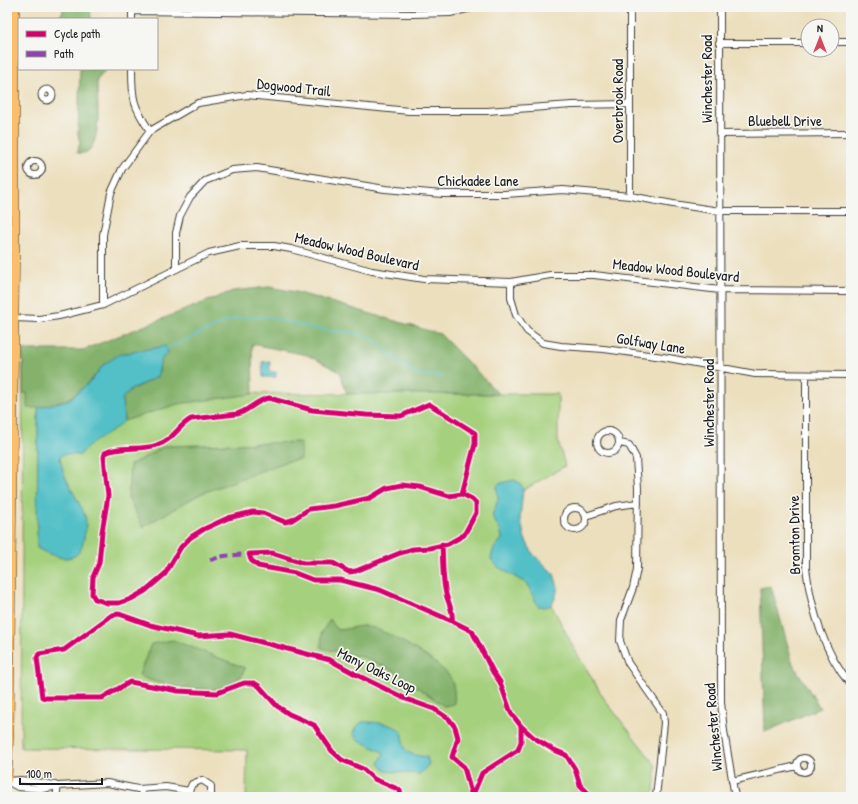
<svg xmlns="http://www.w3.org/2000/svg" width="858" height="804" viewBox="0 0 858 804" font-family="'Patrick Hand',sans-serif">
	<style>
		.green { fill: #a5d07d; stroke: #60764c }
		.forest { fill: #84b26c; stroke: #506744 }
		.water { fill: #52c0c7; stroke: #376e72 }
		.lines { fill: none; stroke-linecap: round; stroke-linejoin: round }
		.stream { stroke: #52c0c7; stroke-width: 1.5 }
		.street-casing { stroke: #3b3934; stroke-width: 8 }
		.primary-casing { stroke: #3b3934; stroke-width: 10 }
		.street { stroke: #fff; stroke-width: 6 }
		.primary { stroke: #fabe6d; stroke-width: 9 }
		.quiet { stroke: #8e44ad; stroke-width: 4; stroke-dasharray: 8 4; stroke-linecap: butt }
		.cycleway-casing { stroke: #f6f6f2; stroke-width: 8 }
		.cycleway { stroke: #d6006c; stroke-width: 5 }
		.labels { text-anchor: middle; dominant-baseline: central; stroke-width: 3.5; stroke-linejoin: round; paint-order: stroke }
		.street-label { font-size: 15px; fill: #1c1c1c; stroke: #f6f6f2 }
	</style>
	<rect width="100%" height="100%" fill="#f6f6f2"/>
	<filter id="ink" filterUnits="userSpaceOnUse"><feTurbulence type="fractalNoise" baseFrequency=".025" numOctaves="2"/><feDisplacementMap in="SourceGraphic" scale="8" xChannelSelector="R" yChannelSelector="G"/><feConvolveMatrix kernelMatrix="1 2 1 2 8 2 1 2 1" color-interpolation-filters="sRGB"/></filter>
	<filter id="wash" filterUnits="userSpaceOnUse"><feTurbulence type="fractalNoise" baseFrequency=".012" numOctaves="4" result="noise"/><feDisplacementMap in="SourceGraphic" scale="16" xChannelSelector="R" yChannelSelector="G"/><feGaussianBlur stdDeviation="0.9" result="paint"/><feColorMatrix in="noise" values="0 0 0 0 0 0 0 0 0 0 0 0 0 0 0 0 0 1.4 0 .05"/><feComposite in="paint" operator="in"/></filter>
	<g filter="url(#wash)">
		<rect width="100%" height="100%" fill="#ecdfbd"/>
		<path class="green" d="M23 350 72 393 558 394V441L565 466 522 491 512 530 576 652 605 700 656 766 654 791 649 797H246L247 750 21 748Z"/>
		<path class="forest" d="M62 7H90L91 19H58L63 11Z
			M80 69H104V72L97 80C97 97 102 138 89 150 86 154 81 153 77 153L80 143 78 134Z
			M269 287 296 292 440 334 499 394H347L340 372 307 355 252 344 253 394 178 404 124 421 122 399 130 390 149 381 159 372C158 363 161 358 168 352L103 365C83 393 62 409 27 408V393H23V350H83L233 291Z
			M301 442V459L285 462 200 494 143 527 128 498 130 465 165 446Z
			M771 586 793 664 820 708 765 732 760 588Z
			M330 619 337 630C346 630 355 626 364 626 381 626 440 662 450 677 454 684 455 695 454 704L444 706 394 671 362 657 321 648 322 632Z
			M173 640 245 668 242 676C234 681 227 687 217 689 202 692 150 684 139 675L151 644Z"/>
		<path class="water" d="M165 346 168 352C158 360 161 367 157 377L130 390 122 399 124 421C111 435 92 439 80 455L64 454 60 457C63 481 77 495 85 516 87 523 85 531 84 538 80 568 56 558 37 548L38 408 70 399 92 380 103 365 120 354Z
			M270 361V372H276V377H263L262 362Z
			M514 480 520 483 523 489 520 518 525 539 533 554 554 574 558 587 555 599 550 606 543 607 538 606 527 584 498 567 491 559 493 550 502 539 501 532 492 516 498 500 497 486 501 483Z
			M362 722C373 722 398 722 403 735 404 740 402 746 406 750 410 755 420 756 427 757L429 764 420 774 385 771 379 763 384 753 357 739 353 733 356 727Z"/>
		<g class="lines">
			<path class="stream" d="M166 349 225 322 235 318 267 317 322 330 356 333 372 338 405 367 418 374 443 377"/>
		</g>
	</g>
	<g filter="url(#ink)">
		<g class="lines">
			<g class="street-casing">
				<path id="street" d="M630 7V196
					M720 7 721 702 724 731 735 797
					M132 11 413 14 450 13 476 7
					M132 19V9
					M832 42H851
					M719 43H808
					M132 69C132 99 133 106 150 131
					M41.5 95a5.5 5.5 0 1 1 11 0a5.5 5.5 0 1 1-11 0Z
					M719 134 851 133
					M28 168a7 7 0 1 1 14 0a7 7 0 1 1-14 0Z
					M176 269V233L180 216 190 197 205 181 232 170 257 168 385 189 442 194H505L563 190 630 196 673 204 720 211H851
					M511 282V298L516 315 527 331 543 343 561 346 604 349 663 357 755 374 851 375
					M103 305V235L111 193 122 169 150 131 198 103 247 95 409 111H487L572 105 630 104
					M14 318 39 319 59 316 103 305 209 253 240 246H274L291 249 372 271 424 279 511 282 550 275H594L720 290 851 291
					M806 375V568C811 608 824 654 851 685
					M597 442a11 11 0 1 1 22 0a11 11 0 1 1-22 0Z
					M620 443 629 445 636 458 638 488 637 569 633 588 621 620 620 641 628 663 663 713 664 723 656 797
					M564 519a11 11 0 1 1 22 0a11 11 0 1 1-22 0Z
					M586 516 616 506 638 503
					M797 765a7 7 0 1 1 14 0a7 7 0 1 1-14 0Z
					M7 781 18 787 43 789 58 786 107 783 138 789 166 787 189 791
					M7 781 21 780 55 785
					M732 781 797 766
					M56 797 58 786
					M141 797 142 789
					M191 797 189 791 192 784 202 780 211 786V797"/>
			</g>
			<g class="primary-casing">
				<path id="primary" d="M7 779 9 728 15 227V7"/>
			</g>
			<use href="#street" class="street"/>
			<use href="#primary" class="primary"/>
			<path class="quiet" d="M210 560 224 556 249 554"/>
			<g class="cycleway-casing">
				<path id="cycleway" d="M269 398 312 410 366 415 401 416 429 404 475 433V444L462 494 449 496 420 487 402 485 387 488 370 498 334 506 309 509 292 520 285 522 263 513 253 512 228 518 204 529 191 537 181 547 165 574 145 591 131 599 119 603H107L95 599 92 594 93 577 99 563 102 532 108 496 104 457 105 453C121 445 141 451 157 445 172 441 178 426 191 419L237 414C249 411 256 400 269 398Z
					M462 494 472 499 476 503V513L464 535 448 544 430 548 413 549 400 553 356 571 349 572 333 563H303L272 553 249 554 251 560 258 566 295 573 313 580H340L380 590 452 621 472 631 493 672 500 682 511 713 521 726 533 737 552 749 566 755 575 769 580 785 592 797
					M442 544C443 560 442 578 446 594 448 603 454 611 452 621
					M112 615 64 650 39 654 37 658 42 697 45 698H102L130 682 178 691 217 693 244 683H254L259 686 277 706 289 714 314 725 332 751 342 760 363 769 374 779 400 790 401 795 410 797
					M112 615 119 614 150 625 198 636 230 634 330 660 359 676 406 699 434 709 449 719 455 727 458 738 452 757 464 767 472 797
					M472 797 482 773 518 750 521 742V726"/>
			</g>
			<use href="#cycleway" class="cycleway"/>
		</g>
	</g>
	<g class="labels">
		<g class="street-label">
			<text transform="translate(706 79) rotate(-90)">Winchester Road</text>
			<text transform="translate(294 87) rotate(6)">Dogwood Trail</text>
			<text transform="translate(617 101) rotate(-90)">Overbrook Road</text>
			<text x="785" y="120">Bluebell Drive</text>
			<text x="478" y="180">Chickadee Lane</text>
			<text transform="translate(357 251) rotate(13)">Meadow Wood Boulevard</text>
			<text transform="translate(676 270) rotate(6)">Meadow Wood Boulevard</text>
			<text transform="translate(651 343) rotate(9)">Golfway Lane</text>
			<text transform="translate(708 403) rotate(-90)">Winchester Road</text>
			<text transform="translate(794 535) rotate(-91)">Bromton Drive</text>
			<text transform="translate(377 670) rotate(26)">Many Oaks Loop</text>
			<text transform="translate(713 727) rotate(-95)">Winchester Road</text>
		</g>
	</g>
	<rect width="858" height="804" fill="none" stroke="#f6f6f2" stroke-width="24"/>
	<rect x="18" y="18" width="140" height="52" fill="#f6f6f2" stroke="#9f9f9c"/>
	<rect x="26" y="31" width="20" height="6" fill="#d6006c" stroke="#9f9f9c"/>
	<text x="54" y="38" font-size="12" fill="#1c1c1c">Cycle path</text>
	<rect x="26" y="51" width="20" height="6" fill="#8e44ad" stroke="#9f9f9c"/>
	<text x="54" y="58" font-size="12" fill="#1c1c1c">Path</text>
	<g transform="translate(820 38)"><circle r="19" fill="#f6f6f2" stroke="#9f9f9c"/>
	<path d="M0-3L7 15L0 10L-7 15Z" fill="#d1495b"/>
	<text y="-6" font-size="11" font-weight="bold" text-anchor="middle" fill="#1c1c1c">N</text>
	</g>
	<path d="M20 778v6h82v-6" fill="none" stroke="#1c1c1c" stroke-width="2"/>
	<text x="26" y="778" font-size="12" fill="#1c1c1c" stroke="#f6f6f2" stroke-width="3" paint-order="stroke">100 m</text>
</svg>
